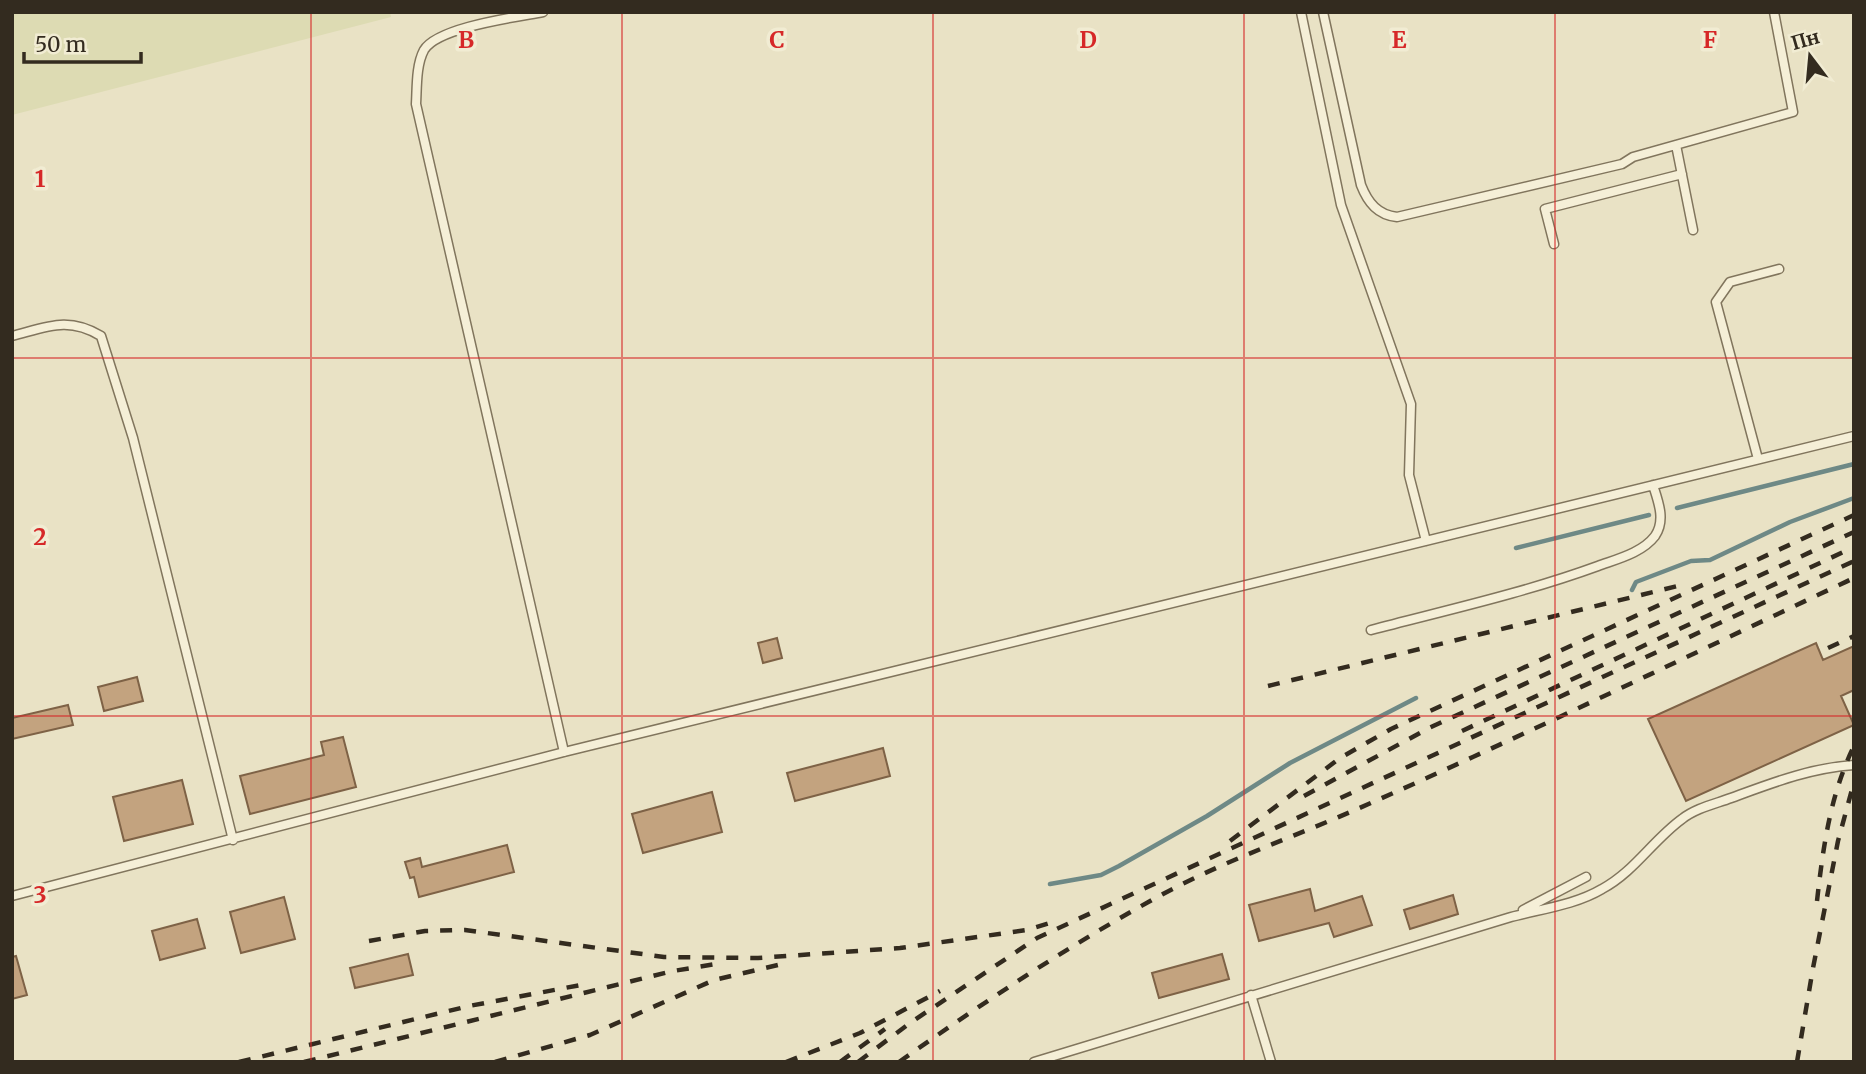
<svg xmlns="http://www.w3.org/2000/svg" width="1866" height="1074" viewBox="0 0 1866 1074" font-family="Merriweather,serif">
	<style>
		.farmland { fill: #dddbb3 }
		.lines { fill: none; stroke-linecap: round; stroke-linejoin: round }
		.stream { stroke: #6e8986; stroke-width: 4.5 }
		.building { fill: #c3a37f; stroke: #7e6246; stroke-width: 2 }
		.lane-casing { stroke: #81755d; stroke-width: 11 }
		.lane { stroke: #f5efd7; stroke-width: 8 }
		.rail { stroke: #332b1f; stroke-width: 4.5; stroke-dasharray: 12 12; stroke-linecap: butt }
		.grid { fill: none; stroke: #d62828; stroke-width: 2; stroke-opacity: 0.55 }
		.grid-label { font-size: 23px; text-anchor: middle; font-weight: bold; fill: #d62828; stroke: #f1ecd3; stroke-width: 7; stroke-linejoin: round; paint-order: stroke }
	</style>
	<rect width="100%" height="100%" fill="#e9e2c5"/>
	<path class="farmland" d="M12 12H390L391 17 12 115Z"/>
	<g class="lines">
		<path class="stream" d="M1677 508 1854 464
			M1516 548 1649 515
			M1632 590 1636 582 1691 561 1710 560 1790 522 1854 498
			M1050 884 1101 875 1119 866 1207 816 1290 763 1416 698"/>
	</g>
	<path class="building" d="M777 638 782 658 763 663 758 643Z
		M1816 643 1823 660 1854 646V690L1841 696 1854 725 1686 801 1648 719Z
		M137 677 143 701 104 711 98 687Z
		M68 705 73 725 12 739V718Z
		M343 737 356 787 250 814 240 776 324 755 321 742Z
		M883 748 890 776 795 801 787 773Z
		M182 780 193 824 124 841 113 797Z
		M712 792 722 832 643 853 632 814Z
		M507 845 514 872 419 897 414 877 410 878 405 862 420 858 422 867Z
		M1310 889 1315 911 1362 896 1372 925 1334 937 1329 923 1259 941 1249 905Z
		M1453 895 1458 914 1410 929 1404 910Z
		M284 897 295 939 241 953 230 912Z
		M197 919 205 948 160 960 152 931Z
		M408 954 413 975 355 988 350 968Z
		M1222 954 1229 979 1159 998 1152 973Z
		M16 956 27 995 12 999V957Z"/>
	<g class="lines">
		<g class="lane-casing">
			<path id="lane" d="M543 12C517 17 438 27 424 50 416 65 417 87 416 104L564 752
				M1301 12 1341 205 1411 404 1409 475 1426 541
				M1323 12 1361 185C1368 203 1378 215 1397 217L1622 164 1633 157 1793 112 1774 12
				M1676 145 1693 230
				M1554 244 1545 209 1682 174
				M12 336C47 327 68 316 101 336L133 438 233 840
				M1758 459 1716 302 1730 282 1779 269
				M1371 630C1447 610 1524 593 1598 566 1617 559 1642 553 1655 536 1666 520 1658 501 1653 485
				M12 896 564 752 1854 436
				M1523 910 1586 877
				M1251 995 1271 1062
				M1034 1062 1511 917C1541 909 1575 905 1602 889 1634 872 1653 840 1682 819 1696 808 1715 804 1731 798 1772 783 1810 768 1854 765"/>
		</g>
		<use href="#lane" class="lane"/>
		<path class="rail" d="M1828 648 1854 636
			M1268 686 1686 584
			M1462 731 1854 547
			M1304 796 1429 728 1854 532
			M1230 841 1340 758 1391 729 1854 515
			M1817 901C1823 848 1830 795 1854 746
			M369 941 425 931 465 930 664 957 758 958 900 948 1027 930 1053 922
			M239 1062 469 1006 586 984
			M304 1062 673 971 716 964
			M495 1062 590 1035 714 980 778 965
			M786 1062 860 1033 940 991
			M840 1062 885 1029
			M858 1062 910 1023 1037 938 1854 561
			M899 1062C984 1002 1071 944 1163 894 1224 861 1291 838 1355 810 1523 736 1688 656 1854 578
			M1797 1062 1813 968 1838 841 1854 782"/>
	</g>
	<path class="grid" d="M311 12V1062M622 12V1062M933 12V1062M1244 12V1062M1555 12V1062M12 358H1854M12 716H1854"/>
	<g class="grid-label">
		<text x="466" y="48">B</text>
		<text x="777" y="48">C</text>
		<text x="1088" y="48">D</text>
		<text x="1399" y="48">E</text>
		<text x="1710" y="48">F</text>
		<text x="40" y="187">1</text>
		<text x="40" y="545">2</text>
		<text x="40" y="903">3</text>
	</g>
	<rect width="1866" height="1074" fill="none" stroke="#332b1f" stroke-width="28"/>
	<g transform="translate(1810 56) rotate(344)" stroke="#f1ecd3" stroke-width="5" paint-order="stroke">
	<path d="M0-5L12 26L0 18L-12 26Z" fill="#332b1f"/>
	<text y="-10" font-size="19" font-weight="bold" text-anchor="middle" fill="#332b1f">Пн</text>
	</g>
	<path d="M24 52v10h117v-10" fill="none" stroke="#332b1f" stroke-width="3.5"/>
	<text x="35" y="52" font-size="21" fill="#332b1f" stroke="#f1ecd3" stroke-width="5" paint-order="stroke">50 m</text>
</svg>
